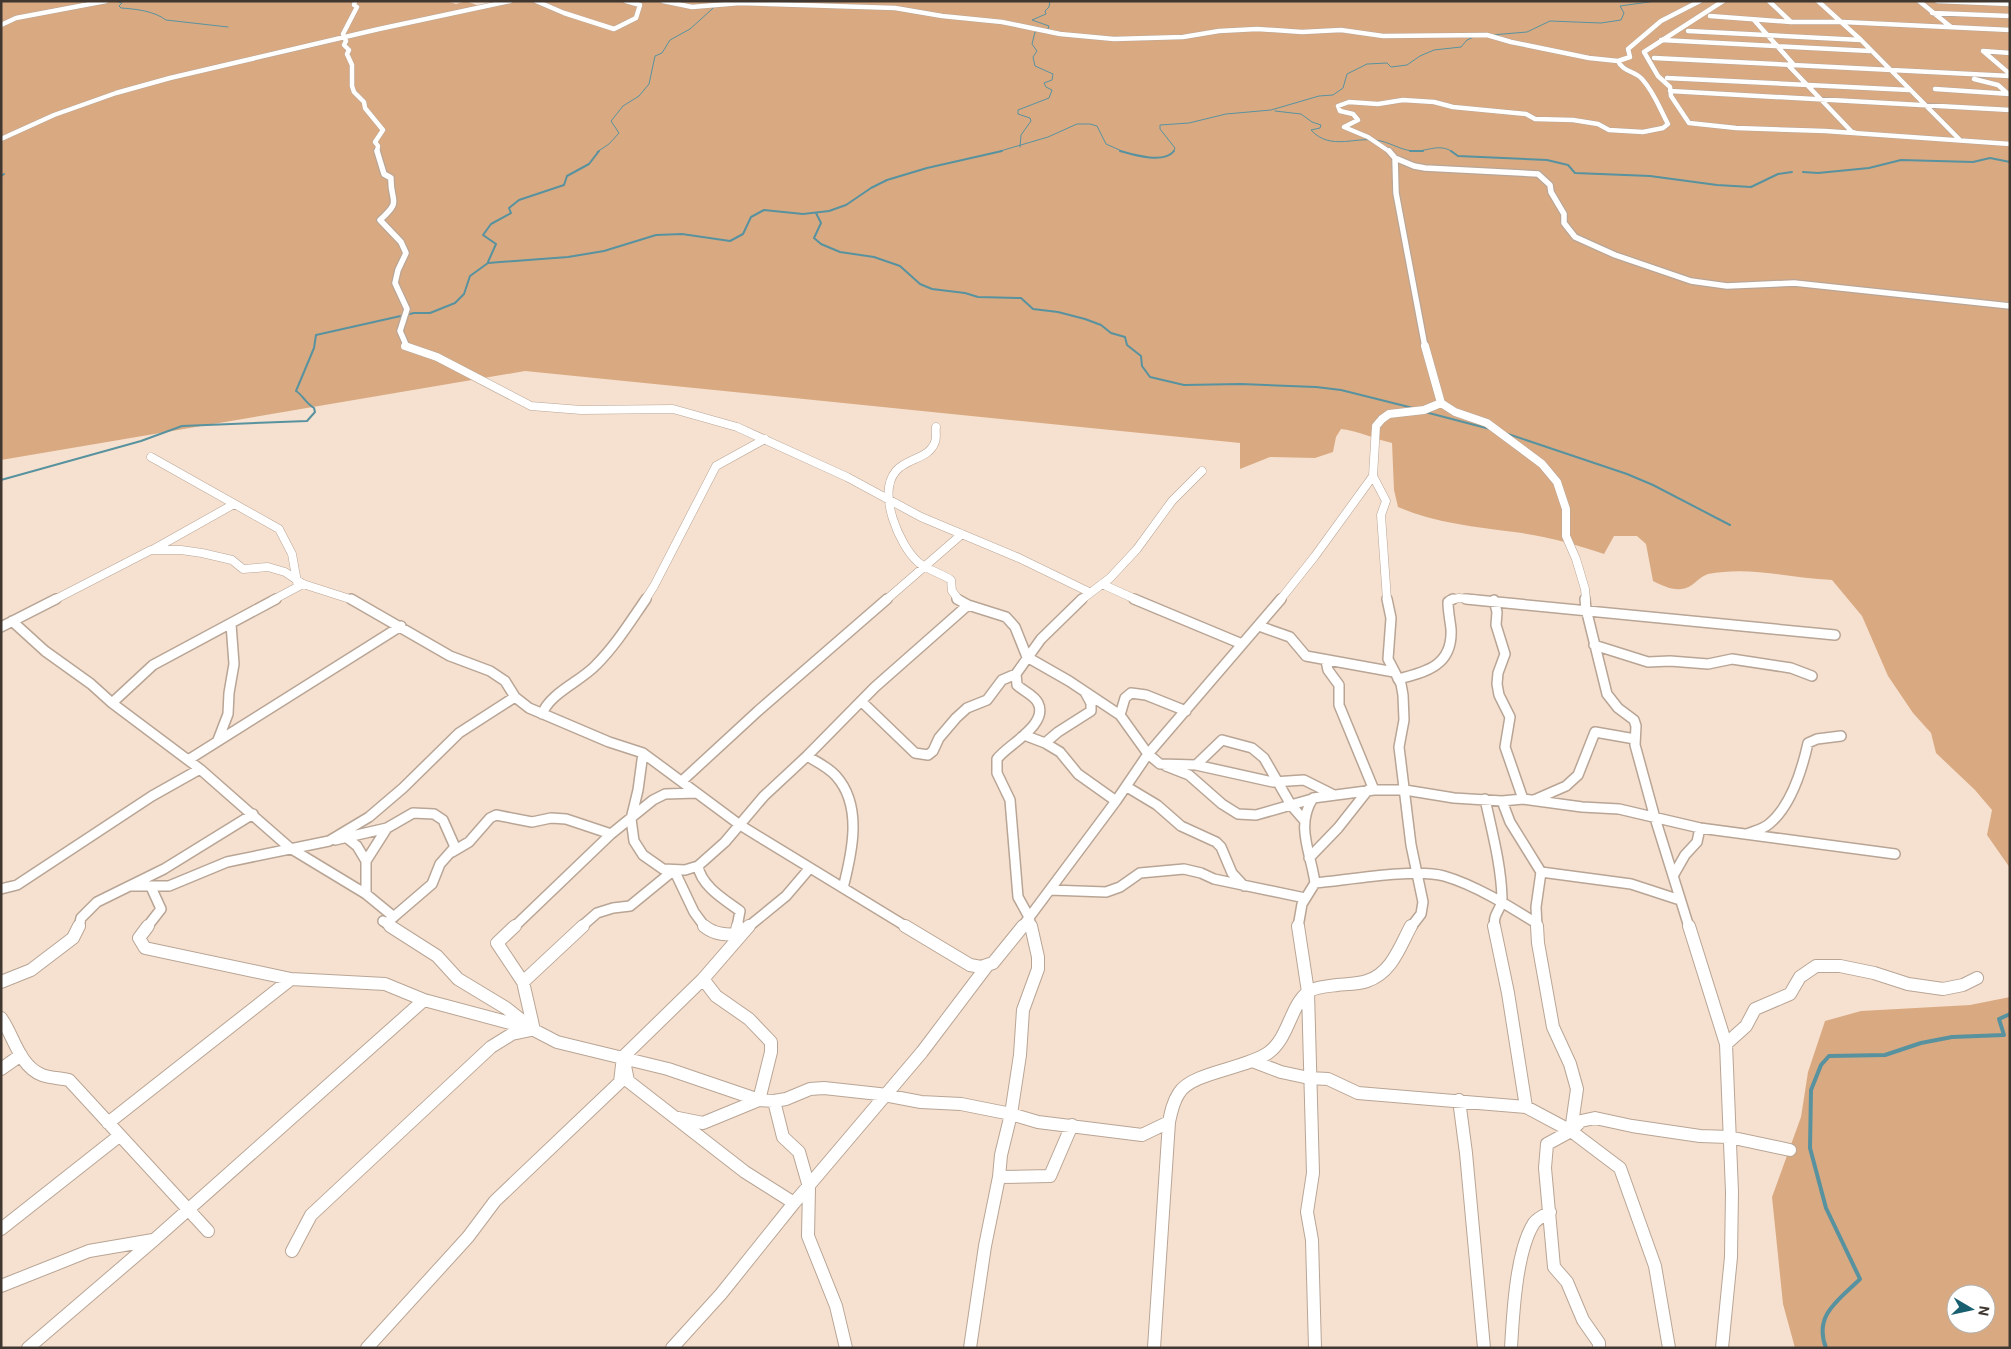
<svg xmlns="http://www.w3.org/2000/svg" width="2011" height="1349" viewBox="0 0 2011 1349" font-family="Roboto,sans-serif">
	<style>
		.green { fill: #d9aa82; fill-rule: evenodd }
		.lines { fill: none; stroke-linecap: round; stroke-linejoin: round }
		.stream-far2 { stroke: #58929f; stroke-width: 1 }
		.stream-far1 { stroke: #58929f; stroke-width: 2 }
		.stream { stroke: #58929f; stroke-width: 4 }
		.minor-far4-casing { stroke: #b9a595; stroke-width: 5.5 }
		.minor-far3-casing { stroke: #b9a595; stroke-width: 8 }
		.minor-far2-casing { stroke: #b9a595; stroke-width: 9 }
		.minor-far1-casing { stroke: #b9a595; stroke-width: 12 }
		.minor-casing { stroke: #b9a595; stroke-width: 14 }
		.minor-far4 { stroke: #fff; stroke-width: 4.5 }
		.minor-far3 { stroke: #fff; stroke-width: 5.5 }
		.minor-far2 { stroke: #fff; stroke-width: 8 }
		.minor-far1 { stroke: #fff; stroke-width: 9 }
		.minor { stroke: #fff; stroke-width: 12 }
	</style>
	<rect width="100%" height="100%" fill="#f6e1d0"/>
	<path class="green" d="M1 1H446L456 4 466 1 479 6 492 3 485 1H2010V868L1987 835 1992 810 1975 790 1936 753 1931 733 1913 713 1888 676 1862 616 1832 580C1790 578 1750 566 1708 574 1702 576 1697 581 1692 585 1679 594 1665 587 1653 581L1646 544 1637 536H1614L1604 554C1575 544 1545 536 1514 532 1475 527 1435 523 1398 507L1394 490 1392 443C1374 439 1359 431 1341 429L1336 437 1333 452 1315 458 1270 457 1240 469V443L525 371 1 460Z
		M2010 997V1348H1795L1783 1304 1772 1197 1801 1117 1808 1072 1825 1021 1861 1011 1970 1005ZM1956 1294H1986V1324H1956Z"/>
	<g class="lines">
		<path class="stream-far2" d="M115 1 122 3 119 6 121 8C136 9 154 11 166 20L228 27
			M1491 35 1527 32 1550 21 1601 23 1621 20 1624 13 1620 6 1656 1
			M1275 111 1301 114 1312 122 1321 125 1320 128 1311 130C1331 152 1357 135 1381 141 1393 144 1403 151 1415 151 1429 151 1439 143 1453 152
			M1020 147 1021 135 1031 121 1030 118 1018 114V110L1049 98 1052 90 1046 87 1044 83 1052 80 1053 74 1035 66 1033 57 1037 51 1032 44 1035 32 1048 29 1049 26 1032 20 1046 14 1045 11 1049 7 1050 1
			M597 152 609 144 619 133 611 121 623 106 639 96 649 84 655 56 662 53 670 40 690 29 721 1
			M997 152 1048 137 1077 124H1090L1097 126 1106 144 1124 152
			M1173 152 1175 148 1160 129V125L1189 123 1226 114 1271 110 1319 96 1333 95 1343 88 1347 74 1367 64 1387 63 1391 67 1407 65 1420 56 1434 50 1461 47 1467 40 1474 37"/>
		<path class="stream-far1" d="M1120 151C1134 155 1164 164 1174 151
			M1410 151H1423
			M1451 151 1458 156 1547 160 1568 165 1575 173 1650 176 1717 185 1751 187 1778 174 1792 172
			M1803 172 1818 173 1869 168 1901 160 1973 162 1990 158 2010 162
			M1 176 4 174
			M816 213 821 223 814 238 821 244 840 252 874 257 900 266 920 284 932 289 965 293 978 297 1021 298 1033 309 1058 312 1085 319 1101 325 1111 333 1125 337 1127 345 1141 356 1142 366 1150 377 1184 385 1241 384 1316 387 1341 390 1413 408
			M488 262 496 244 483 235 491 224 511 213 509 208 519 200 564 185 567 176 589 164 599 151
			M1425 412 1490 429
			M1505 433 1627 474 1653 485 1730 525
			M1 480 141 441 182 426 307 421 315 412 314 408C305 403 303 395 296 391L314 348 316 335 414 313H430L455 303 464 294 470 276 488 263 568 257 604 251 656 235 682 234 730 241 743 234 751 217 764 210 803 214 829 211 846 205 871 188 887 180 927 168 1002 151"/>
		<path class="stream" d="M1826 1348C1813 1315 1839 1300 1860 1279L1826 1208 1810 1148 1811 1090 1821 1065 1829 1056 1885 1055 1921 1043 1952 1037 2004 1035 1999 1019 2010 1014"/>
		<g class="minor-far4-casing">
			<path id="minor-far4" d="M355 1 354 5 357 7 343 34 346 41 344 45 349 50 347 54 352 65V86L354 92 364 102 365 108 383 130 375 142 378 146 377 152
				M536 1 564 13 614 29 636 18 640 5 626 1
				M663 1 692 7 740 3 895 8 942 16 1002 22 1060 34 1114 39 1183 37 1219 31 1257 29 1302 32 1341 30 1383 36 1487 35 1511 42 1589 58 1618 61
				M1723 1 1644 52 1658 76 1670 87 1671 96 1689 123 1736 128 1825 131 2010 144
				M1769 1 1791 22
				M1818 1 1861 40 1960 140
				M1919 1 1951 27
				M1937 1 2010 4
				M1932 13 2010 16
				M1710 16 1791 22H1842
				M1754 20 1794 65
				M1843 22 2010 30
				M1 25 16 18 106 1
				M1688 31 1861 40
				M1661 40 1870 51
				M2010 53 1983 51 2010 74
				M1654 58 2010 76
				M1788 65 1852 132 1856 133
				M1667 78 1909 90
				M1974 79 1998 85 2008 94
				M1935 89 2010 94
				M1670 91 2010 110
				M1 139 54 115 116 93 170 78 379 29 510 1
				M1390 152 1368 137 1344 127 1358 120 1353 114 1340 111 1338 106 1349 102 1378 104 1403 100 1434 102 1453 107 1526 114 1535 119 1573 120 1598 124 1609 130 1643 132 1663 128 1668 124C1660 109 1654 92 1642 79 1635 71 1623 72 1618 61L1630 57 1628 49 1661 21 1700 1"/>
		</g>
		<g class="minor-far3-casing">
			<path id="minor-far3" d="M377 151 384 174 391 178C390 203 403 199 380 220L401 242 406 253 398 270 395 283 407 309 400 331 407 347
				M1389 151 1395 158 1396 193 1425 347
				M1395 158 1414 166 1425 168 1538 174 1550 185 1551 192 1564 214V223L1575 237 1615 255 1691 281 1727 286 1794 283 2010 306"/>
		</g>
		<g class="minor-far2-casing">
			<path id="minor-far2" d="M405 346 437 357 531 406 581 410 673 409 737 427 847 477 921 517 1019 558 1089 592
				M1441 403 1455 412 1487 423 1542 464 1557 482 1566 509V536L1576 559 1585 589 1586 600
				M936 427C935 432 937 437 935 442 929 459 907 458 896 471 877 493 899 545 918 562 927 570 941 573 951 580L952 591 959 600
				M151 457 279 529 292 554 297 582
				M154 549 234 504
				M1102 584 1137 600
				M54 600 151 550H181L202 553 232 560 243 569 268 567 285 572 303 584 353 600
				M273 600 303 584
				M645 600 654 586 716 466 765 439
				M886 600 962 534
				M1081 600 1110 578 1137 549 1172 501 1202 471
				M1280 600 1315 556 1373 476
				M1387 600 1381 515 1386 501 1373 476 1376 426 1382 419 1389 414 1424 410 1441 403 1425 346
				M1450 600 1459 598 1479 600"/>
		</g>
		<g class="minor-far1-casing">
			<path id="minor-far1" d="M351 599 450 656 490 671 505 681 515 697 529 708 609 742 643 753 740 825 907 927
				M957 599 968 605 1006 617 1015 627 1027 657 1069 681 1120 715 1148 754 1160 764 1196 765 1273 782 1304 780 1332 794
				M1134 599 1242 644
				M1387 599 1391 618 1388 659 1401 684 1403 695 1404 720 1399 747 1411 845 1423 902 1421 914 1411 927
				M1466 599 1835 635
				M1585 599 1586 609 1607 694 1618 708 1634 720 1636 726 1635 745 1655 818 1689 927
				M1494 600 1497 612 1496 625 1505 654 1498 673 1497 684 1499 695 1510 717 1505 747 1523 799
				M12 621 45 651 91 684 112 703 200 769 290 848 366 894 394 917
				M1259 626 1290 637 1306 656 1394 672
				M1 627 56 599
				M1594 645 1648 662 1670 661 1708 664 1732 659 1791 668 1812 676
				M1326 661 1328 670 1339 685V705L1374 790
				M1398 679C1427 672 1453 665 1451 629 1450 620 1448 611 1448 602L1453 599
				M861 701 915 753 928 755 933 751 939 738 956 718 967 708 987 700 1002 680 1016 674
				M112 703 153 665 276 599
				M542 714C551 692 580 682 596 665 616 645 630 622 646 599
				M1120 715 1125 698 1131 693 1146 695 1186 711
				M1024 735 1045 743 1060 752 1078 774 1116 801
				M218 740 228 714 229 693 234 664 231 624
				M1045 743 1058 732 1091 711V703L1085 692
				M643 753 638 790 631 819 634 841 643 855 663 869 685 870 698 866 725 842 764 796 807 756 875 687 968 605
				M807 756C817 762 828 767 836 776 863 806 852 853 843 888
				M188 760 401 626
				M1196 765 1222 740 1252 748 1264 758 1291 805 1304 820
				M1166 766 1189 775 1222 804 1238 814 1256 815 1312 799
				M682 781 758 711 887 599
				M1127 787 1157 805 1181 826 1216 842 1221 847 1232 873 1244 886
				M1485 799C1492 832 1501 864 1502 898 1502 910 1492 913 1495 927
				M1534 800 1566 786 1578 775 1595 732 1635 739
				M1502 801 1510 822 1541 872
				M1747 834C1754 831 1763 829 1769 824 1791 806 1802 770 1808 743L1817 739 1841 736
				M347 838 357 846 366 861
				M335 840 387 828 413 813 434 814 443 820 455 847 440 864 432 884 390 920
				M452 852 469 842 490 818 496 815 532 822 551 818 566 819 611 834
				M1309 858 1338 828 1368 790
				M698 866C701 886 725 900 740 911L737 927
				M1673 876 1685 855 1697 842 1700 828
				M1315 883C1348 880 1414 868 1444 876 1475 885 1509 906 1536 923
				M130 886H169L227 862 329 841 369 817 403 788 459 733 515 697
				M1 889 17 885 152 796 200 769
				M1050 890 1106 892 1120 887 1140 873 1184 869 1201 873 1214 879 1305 898
				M366 894V861L387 828
				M383 921 392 927
				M79 927 81 918 97 902 164 869 253 814
				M147 927 161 909 151 887
				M514 927 611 834 653 800 665 794 696 793
				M581 927 597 913 613 908 630 906 674 870 694 912 705 927
				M748 927 786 896 809 869
				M1022 927 1116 801 1148 754 1281 599
				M1031 927 1029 917 1018 897 1010 800 997 773V759C1007 745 1049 725 1038 703 1034 695 1023 691 1017 685L1016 674 1041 639 1082 599
				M1298 927 1302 904 1315 883C1311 853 1295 826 1313 798L1374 790H1405L1454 798 1502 801 1523 799 1582 807 1619 809 1700 828 1895 854
				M1537 927 1536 907 1541 872 1631 884 1680 900"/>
		</g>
		<g class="minor-casing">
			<path id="minor" d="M148 926 139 938 145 948 291 979 385 984 424 1000 529 1028
				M390 926 437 956 458 979 506 1008 534 1030 557 1042 668 1069 759 1100 774 1101 786 1099 810 1089 824 1088 879 1094 921 1102 961 1104 1011 1114 1038 1122 1142 1135 1169 1122
				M515 926 497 943 523 982 534 1030
				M704 926C715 935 727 935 741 934L737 930 738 926
				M905 926 970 965 981 967 993 963 1023 926
				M1298 926 1308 992 1313 1173 1307 1212 1312 1240 1315 1348
				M1494 926 1508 993 1526 1107
				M1537 926 1538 943 1553 1027 1570 1064 1577 1089 1571 1131
				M1689 926 1726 1044 1732 1192 1731 1257 1722 1348
				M1 982 31 970 73 938 79 926
				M523 982 583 926
				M1 1018C14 1036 19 1066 42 1075 50 1078 60 1078 69 1080L208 1231
				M1726 1044 1746 1026 1755 1009 1790 994 1800 977 1816 966H1840L1874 973 1908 984 1943 989 1963 985 1977 978
				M1252 1061 1281 1072 1309 1078 1328 1079 1358 1093 1526 1107 1571 1131 1620 1168 1655 1266 1669 1348
				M625 1066 628 1081 745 1172 794 1203
				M1 1069 21 1055
				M1459 1100 1466 1153 1484 1348
				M774 1101 783 1137 799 1152 809 1187 808 1236 836 1306 846 1348
				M678 1118 703 1123 759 1100 771 1052V1042L749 1019 716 996 703 979 749 926
				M108 1123 291 979
				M999 1177 1050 1176 1072 1125
				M1 1229 119 1136
				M292 1251 311 1215 491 1047 512 1034 531 1030
				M1 1286 89 1251 153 1240
				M28 1348 154 1240 424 1000
				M367 1348 468 1237 495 1201 620 1082 623 1057 703 979
				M672 1348 721 1294 794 1203 922 1052 987 966
				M970 1348 985 1246 999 1177 1001 1155 1011 1114 1020 1055 1023 1010 1038 969V957L1031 926
				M1154 1348 1169 1122C1171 1112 1173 1102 1179 1093 1192 1072 1245 1069 1268 1053 1289 1038 1290 1006 1308 992 1314 987 1329 986 1337 985 1347 984 1358 984 1367 981 1392 973 1400 946 1411 926
				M1511 1348C1513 1314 1516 1251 1534 1223 1538 1218 1545 1215 1550 1212
				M1599 1348V1343L1583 1320 1567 1282 1554 1267 1545 1168 1547 1144 1571 1131 1581 1121 1595 1118 1632 1126 1700 1136 1729 1137 1790 1150"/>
		</g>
		<use href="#minor-far4" class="minor-far4"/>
		<use href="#minor-far3" class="minor-far3"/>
		<use href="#minor-far2" class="minor-far2"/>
		<use href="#minor-far1" class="minor-far1"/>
		<use href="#minor" class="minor"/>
	</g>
	<rect width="2011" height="1349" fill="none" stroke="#3f3730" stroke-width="5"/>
	<g transform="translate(1971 1309) rotate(99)"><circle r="24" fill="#ffffff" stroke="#b2afac"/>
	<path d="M0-4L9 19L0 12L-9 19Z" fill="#185f6f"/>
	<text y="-8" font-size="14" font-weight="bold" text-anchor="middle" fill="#3f3730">N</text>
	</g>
</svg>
